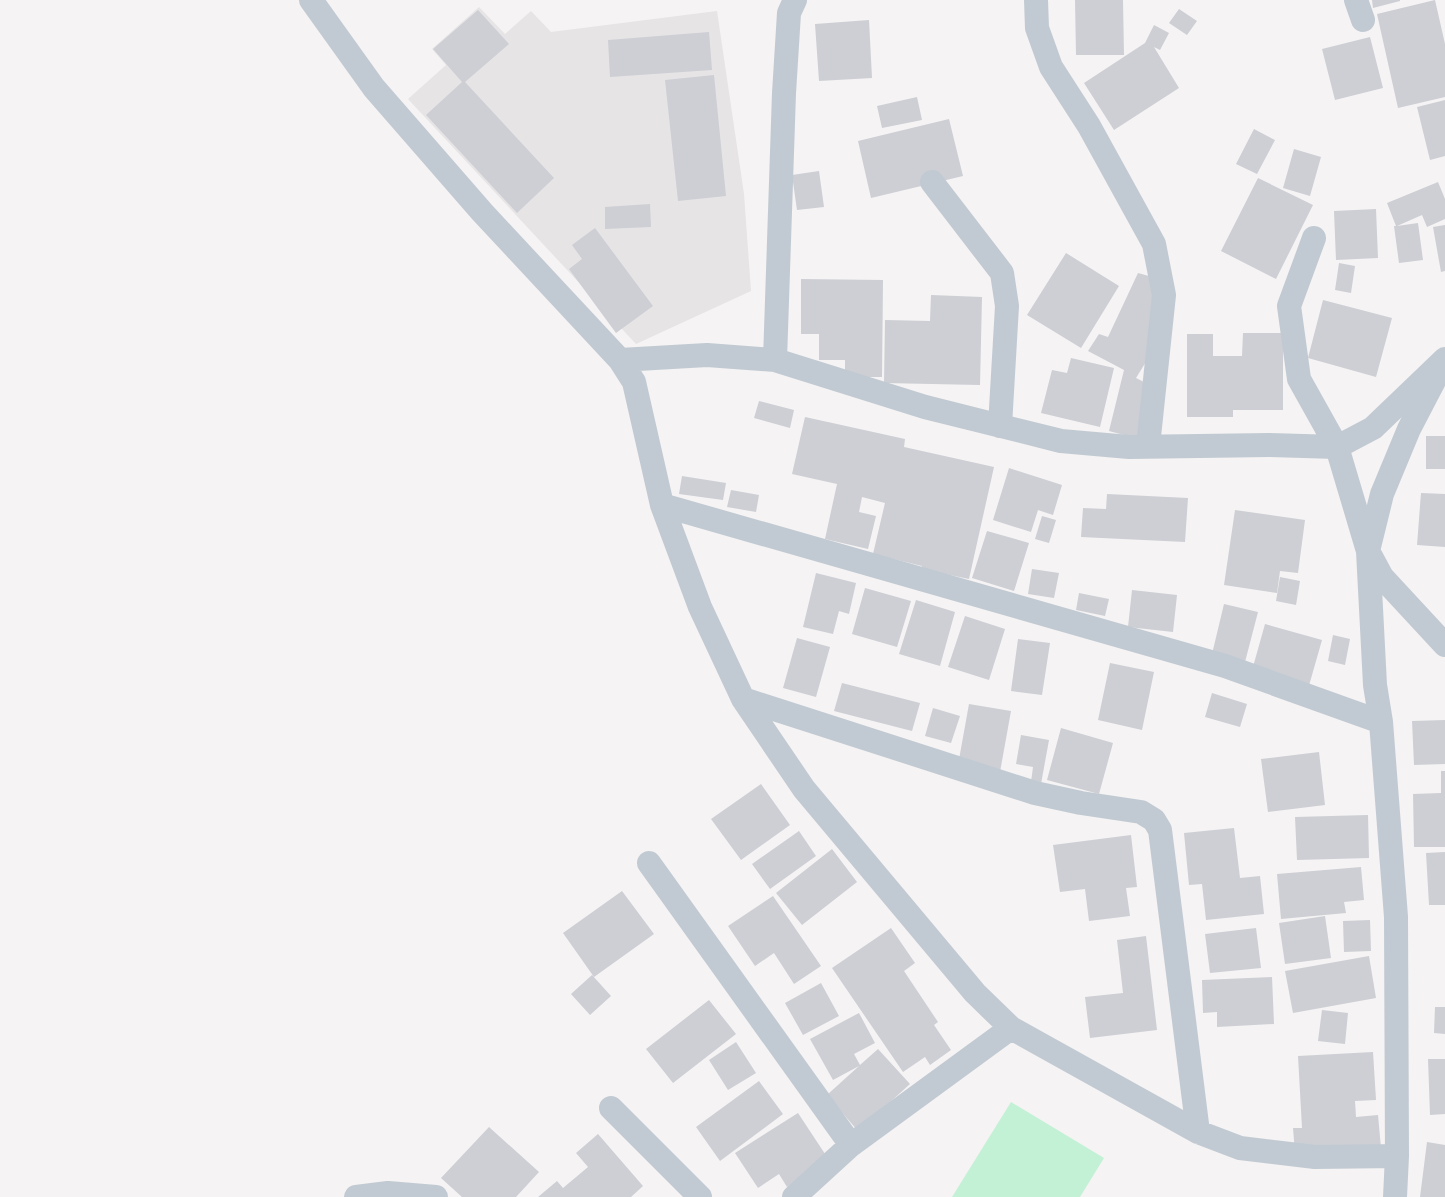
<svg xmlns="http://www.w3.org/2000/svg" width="1445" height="1197" viewBox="0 0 1445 1197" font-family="'Asap Condensed',sans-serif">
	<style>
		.education { fill: #e6e4e5 }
		.park { fill: #c3f1d5 }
		.building { fill: #cdcfd5 }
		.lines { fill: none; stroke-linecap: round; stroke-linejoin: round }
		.minor { stroke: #c1cad2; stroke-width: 24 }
	</style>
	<rect width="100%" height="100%" fill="#f5f3f3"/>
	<path class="education" d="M479 7 505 34 531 11 551 32 717 11 744 194 751 291 636 344 408 99 446 65 432 49Z"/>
	<path class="park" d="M1011 1102 1104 1158 1080 1197H952Z"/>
	<path class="building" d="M1075 0H1123L1124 55H1076Z
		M1372 0H1400V1L1373 8Z
		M1435 0 1445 44V97L1398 108 1377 14Z
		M1179 9 1197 21 1187 35 1169 23Z
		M478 10 509 44 465 82 554 178 517 213 426 115 462 82 433 49Z
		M869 20 872 78 819 81 815 24Z
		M1154 25 1169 33 1160 50 1154 47 1179 88 1114 130 1084 83 1145 43Z
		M709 32 712 70 610 77 608 40Z
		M1370 37 1383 88 1335 100 1322 49Z
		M714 75 726 196 678 201 665 80Z
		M917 97 922 120 882 128 877 106Z
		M1445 100V156L1430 160 1417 107Z
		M949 119 963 176 871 198 858 141Z
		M1254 129 1275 140 1257 174 1236 164Z
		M1294 149 1321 157 1310 196 1283 188Z
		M819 171 824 207 797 210 792 175Z
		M1258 178 1313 205 1276 279 1221 251Z
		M1438 182 1445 199V219L1427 227 1422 215 1397 226 1418 223 1423 260 1399 263 1394 226H1396L1387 203Z
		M650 204 651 227 605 229V207Z
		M1376 209 1378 258 1336 260 1334 211Z
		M1445 225V271L1441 272 1433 227Z
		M595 228 653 306 616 333 569 269 582 259 572 245Z
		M1066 253 1119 286 1081 348 1027 315Z
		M1339 263 1355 266 1351 293 1335 290Z
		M1138 273 1156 278 1152 352 1136 378 1148 384 1139 439 1109 431 1124 370 1088 351 1099 334 1108 337Z
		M801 279 883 280 882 377H845V360H819V334H801Z
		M931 295 982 297 980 385 884 383 885 320 930 321Z
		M1323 300 1392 318 1376 377 1308 358Z
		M1243 333H1283V410H1233V417H1187V334H1213V356H1242Z
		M1071 358 1114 368 1100 427 1041 413 1052 370 1067 373Z
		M759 401 794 410 790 428 754 418Z
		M805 417 905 439 904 447 994 467 969 579 921 569 922 566 873 554 885 503 862 497 859 512 876 516 868 549 825 539 837 484 792 474Z
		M1426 436H1445V469H1426Z
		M1009 468 1062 485 1053 515 1038 510 1031 532 993 520Z
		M682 476 726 483 723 500 679 494Z
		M731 490 759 495 756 512 727 507Z
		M1421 493 1445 494V547L1417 545Z
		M1107 494 1188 498 1185 542 1081 537 1083 508 1106 509Z
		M1235 510 1305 520 1298 573 1280 571 1277 593 1224 585Z
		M1042 516 1056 520 1049 543 1035 539Z
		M987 531 1029 543 1014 591 972 578Z
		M1032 569 1059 573 1054 598 1028 594Z
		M816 573 856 583 849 614 839 611 833 634 803 627Z
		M1280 577 1300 581 1296 605 1276 601Z
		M865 588 911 601 897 647 852 634Z
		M1132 590 1177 595 1173 632 1128 627Z
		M1079 593 1109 599 1105 616 1076 610Z
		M916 600 955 612 940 666 899 654Z
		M1224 604 1258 612 1245 662 1212 654Z
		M965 616 1005 629 989 680 948 667Z
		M1265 624 1322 640 1308 689 1251 674Z
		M1333 635 1350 639 1345 665 1328 661Z
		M797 638 830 647 816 697 783 688Z
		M1018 639 1050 643 1042 695 1011 691Z
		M1110 663 1154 672 1142 730 1098 720Z
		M842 683 920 703 912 731 834 711Z
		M1212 693 1247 704 1240 727 1205 717Z
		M969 704 1011 711 1000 772 958 765Z
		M933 708 960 716 951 743 925 736Z
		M1445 720V764L1414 765 1412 721Z
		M1061 728 1113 743 1099 794 1047 780Z
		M1021 735 1049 740 1041 784 1031 782 1033 767 1016 764Z
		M1319 752 1325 805 1268 812 1261 759Z
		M1441 771H1445V847H1414L1413 794 1441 793Z
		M761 784 790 825 741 860 711 819Z
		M1368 815 1369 858 1297 860 1295 817Z
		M1234 828 1240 878 1260 876 1264 914 1206 920 1202 884 1189 885 1184 833Z
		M799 831 816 856 770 889 752 864Z
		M1131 835 1137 887 1126 888 1130 916 1089 921 1085 889 1060 892 1053 845Z
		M832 849 857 882 802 925 776 893Z
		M1445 852V905H1429L1426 853Z
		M1361 867 1364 900 1344 902 1346 913 1281 919 1277 874Z
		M622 891 654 934 594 977 563 933Z
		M773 896 821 966 794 984 774 953 755 966 728 926Z
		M1325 916 1331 958 1285 964 1279 923Z
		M1370 920 1371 951 1344 952 1343 921Z
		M891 928 915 963 904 971 938 1022 934 1025 951 1050 930 1065 925 1057 903 1072 832 968Z
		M1256 928 1261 968 1210 973 1205 934Z
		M1146 936 1157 1030 1090 1038 1085 997 1123 993 1117 940Z
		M1369 956 1376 998 1293 1013 1285 971Z
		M592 975 611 996 590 1015 571 994Z
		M1272 977 1274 1024 1217 1027V1012L1203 1013 1202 980Z
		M821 983 839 1016 803 1035 785 1003Z
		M709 1000 736 1034 673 1083 646 1049Z
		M1435 1007H1445V1034L1434 1033Z
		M1322 1010 1348 1013 1345 1044 1318 1041Z
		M859 1013 875 1043 854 1054 860 1065 878 1049 910 1084 858 1131 827 1095 859 1066 833 1080 810 1039Z
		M736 1042 756 1073 728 1090 709 1060Z
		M1373 1052 1376 1100 1355 1101 1356 1117 1378 1115 1381 1148 1295 1153 1293 1128H1302L1298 1056Z
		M1428 1059H1445V1114L1430 1115Z
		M759 1081 783 1114 720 1161 696 1127Z
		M798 1113 829 1160 787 1187 779 1174 758 1188 735 1153Z
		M489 1127 539 1172 516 1197H462L441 1178Z
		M598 1134 643 1186 631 1197H538L557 1181 563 1188 588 1167 576 1153Z
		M1427 1142 1445 1145V1197H1420Z"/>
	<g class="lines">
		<path class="minor" d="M311 0 374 88 482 212 620 360 634 382 662 505 700 607 743 699 804 789 975 993 1011 1028 1198 1132 1240 1148 1315 1157 1397 1156
			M1036 0 1037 28 1051 67 1089 126 1154 244 1164 295 1148 446
			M1356 0 1363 20
			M932 182 1002 273 1007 306 1000 426
			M1314 238 1289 306 1299 379 1337 447 1368 551 1375 685 1381 722 1396 917 1397 1156 1395 1197
			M620 360 707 355 775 360 925 407 1061 441 1129 447 1269 445 1337 447 1373 428 1445 359
			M775 360 784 93 789 13 795 0
			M1437 375 1409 429 1382 494 1368 551 1382 577 1445 645
			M662 505 1225 666 1381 722
			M743 699 1035 793 1081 803 1141 812 1154 820 1160 830 1198 1132
			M649 863 851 1145
			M611 1108 700 1197
			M356 1197 388 1193 436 1197
			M794 1197 851 1145 1011 1028"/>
	</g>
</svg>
